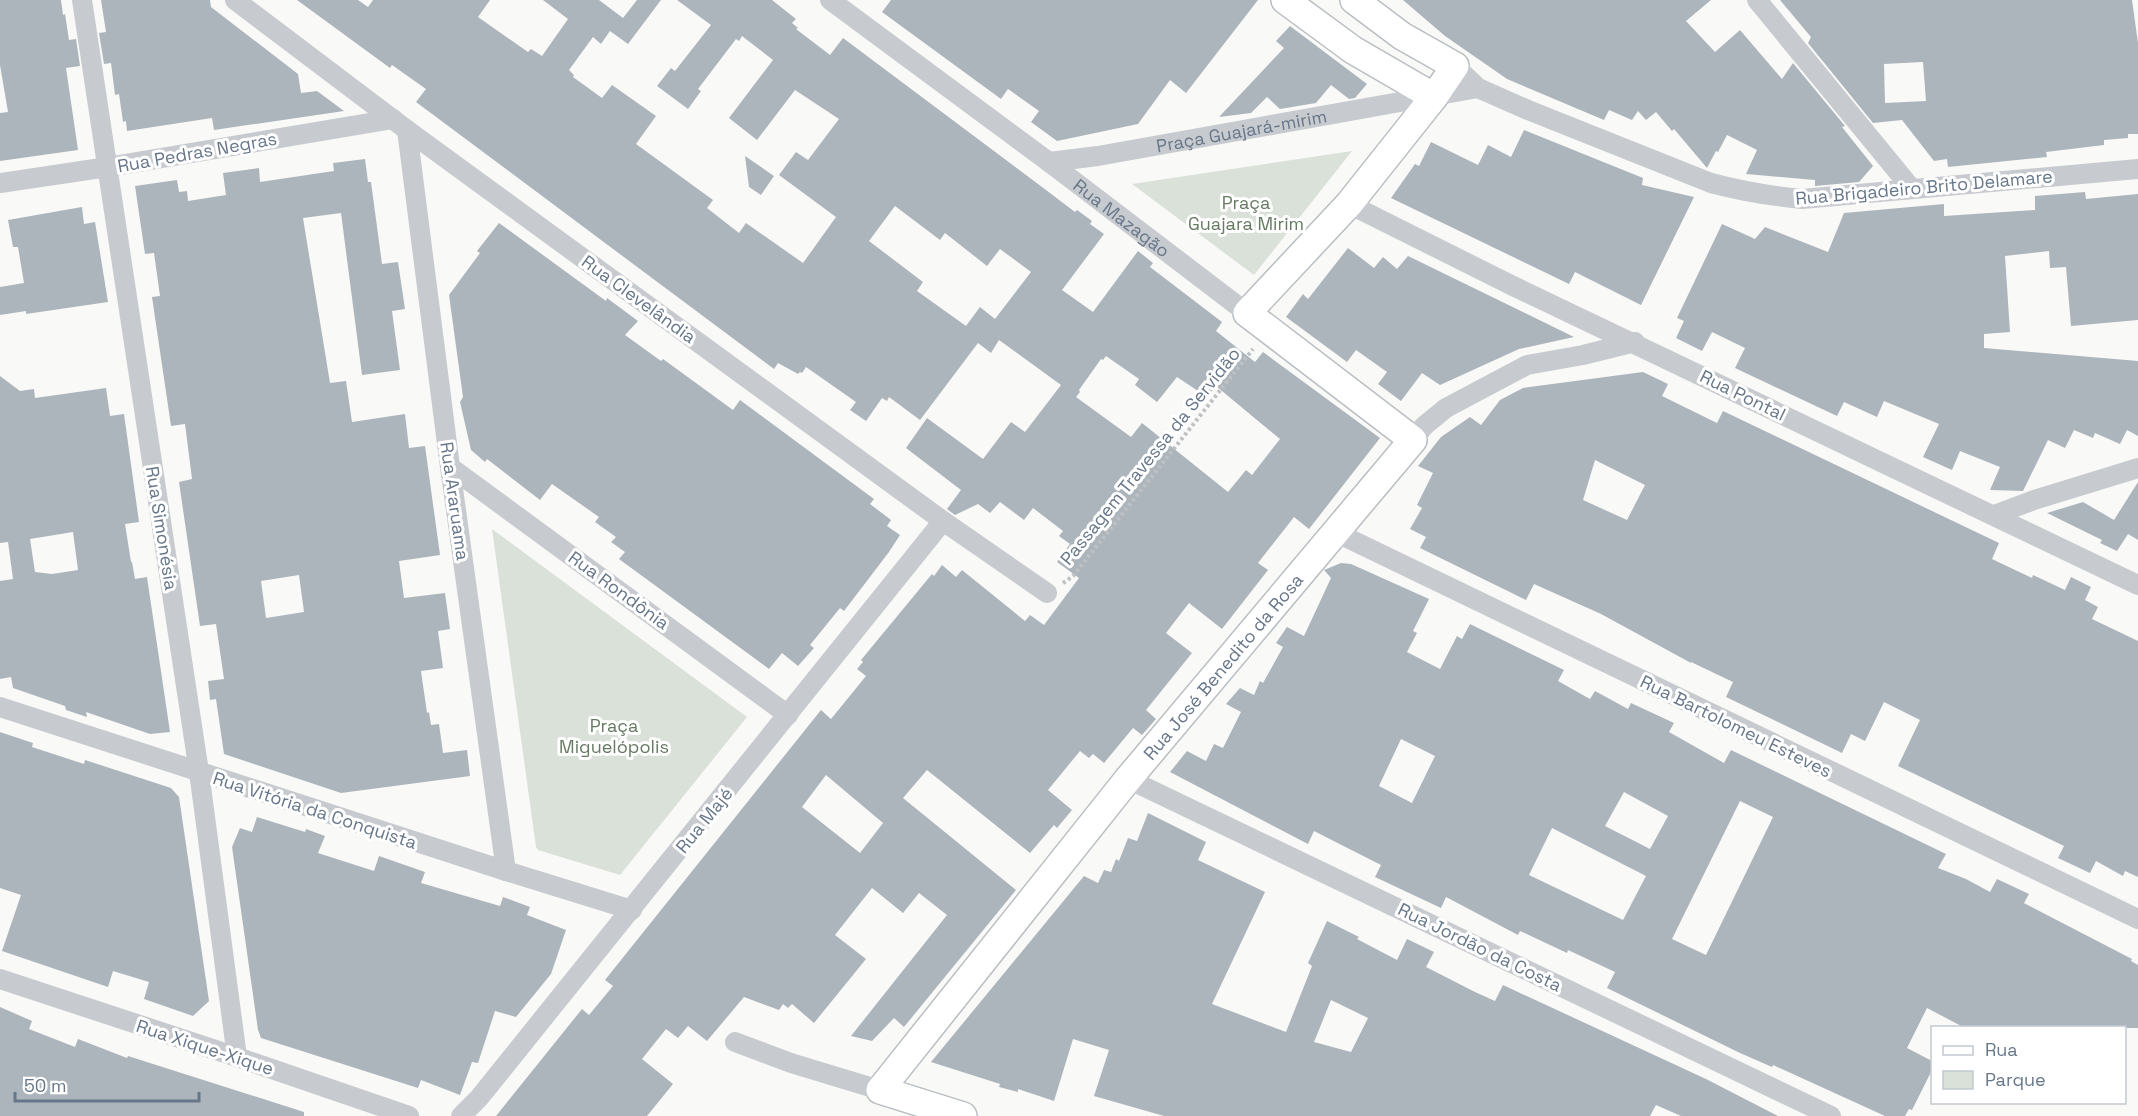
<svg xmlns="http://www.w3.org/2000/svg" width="2138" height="1116" viewBox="0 0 2138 1116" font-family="'Space Grotesk',sans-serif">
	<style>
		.green { fill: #dae1d8 }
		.building { fill: #adb5bc; fill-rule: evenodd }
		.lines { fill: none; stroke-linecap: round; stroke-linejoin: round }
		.secondary-casing { stroke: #b9bec3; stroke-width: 30 }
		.path { stroke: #bec1c4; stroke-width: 4; stroke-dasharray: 3 3; stroke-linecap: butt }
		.street { stroke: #c7cace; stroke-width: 20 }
		.secondary { stroke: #fff; stroke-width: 27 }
		.labels { text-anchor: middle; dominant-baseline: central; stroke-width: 6; stroke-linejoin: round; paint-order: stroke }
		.street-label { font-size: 18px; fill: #677789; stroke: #fff }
		.park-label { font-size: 18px; fill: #667a62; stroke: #fff }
	</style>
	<rect width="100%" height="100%" fill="#f9f9f7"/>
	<path class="green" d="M1352 151 1254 275 1132 184Z
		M492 529 747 717 620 875 538 850 536 847Z"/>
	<path class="building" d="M0 0H61L63 15 65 14 69 40 76 39 80 66 66 68 78 150 0 161V113L8 112 0 65Z
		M101 0H210L211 7 298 74 301 93 317 91 344 111 214 130 212 118 127 131 126 121 123 122 119 94 115 95 111 63 104 64 99 33 106 32Z
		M297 0H358L368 7 373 0H490L478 17 528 52 531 49 542 56 568 19 543 0H599L623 18 637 0H661L628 44 610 31 601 44 593 37 569 70 574 75 573 77 602 98 612 85 656 116 636 144 713 200 707 208 739 233 746 223 803 263 836 217 779 175 796 152 808 160 839 119 795 90 757 140 729 118 773 60 742 36 739 41 736 39 698 89 701 91 688 109 657 86 671 68 675 71 711 25 677 0H772L796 19 792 23 798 28 796 29 830 55 843 38 1046 190 1075 212 1077 210 1092 221 1090 224 1104 234 1062 290 1093 312 1138 251 1153 263 1150 267 1222 322 1216 331 1255 362 1263 352 1380 438 1309 529 1294 517 1258 563 1268 570 1222 629 1189 603 1166 633 1192 653 1146 710 1156 719 1142 735 1133 728 1104 763 1093 754 1089 758 1080 751 1048 790 1072 810 1057 828 1054 825 1030 853 927 770 903 798 1016 890 904 1027 894 1018 872 1041 851 1036 947 915 919 893 903 913 872 888 835 935 866 959 814 1023 792 1004 788 1008 783 1004 779 1010 744 997 707 1041 688 1026 678 1038 666 1029 642 1059 673 1084 647 1116H496L582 1009 589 1015 613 986 605 980 821 710 831 719 866 676 857 669 863 662 861 660 932 574 934 576 942 565 956 577 962 570 1025 621 1030 615 1044 625 1079 578 1057 562 1070 544 1059 536 1063 531 1033 508 1024 520 1000 502 990 513 978 504 955 515 947 509 961 490 906 448 927 418 983 459 1011 422 1025 432 1061 385 999 340 991 353 978 343 920 420 889 397 887 401 882 398 866 421 850 410 856 402 806 367 802 373 800 372 798 374 778 363 774 369 416 102 426 89 392 65 390 68ZM895 206 940 240 945 233 987 266 1000 249 1031 272 995 319 980 307 966 326 917 291 923 282 869 241ZM1106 356 1139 379 1135 385 1157 402 1177 377 1207 397 1216 386 1280 439 1252 475 1246 470 1228 492 1142 423 1131 437 1076 397 1080 392 1079 390 1101 359 1103 360ZM826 775 883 823 860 853 802 807Z
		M891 0H1258L1186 93 1170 80 1138 124 1057 141 1031 122 1039 111 1008 89 1001 99 882 12Z
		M1403 0H1711L1686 21 1715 52 1740 30 1782 79 1793 63 1845 126 1842 127 1873 166 1859 182 1815 186V180L1746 174 1757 150 1727 135 1718 152 1716 151 1707 168 1674 129 1672 131 1656 112 1646 120 1638 111 1632 120 1609 110 1604 120 1507 79 1445 36Z
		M1780 0H2132L2138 43V134H2128V138L2104 140V145L2046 152 2047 157 1948 167 1947 159 1934 161 1902 120 1873 123 1808 43 1811 37ZM1923 62 1926 101 1885 103 1884 64Z
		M1290 26 1367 84 1355 98 1349 99 1331 85 1316 103 1280 109 1267 97 1251 113 1219 117 1284 48 1276 41Z
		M1524 130 1643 178 1642 185 1694 197 1641 305 1575 272 1569 284 1391 198 1415 164 1419 166 1431 142 1478 165 1488 145 1511 157Z
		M745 156 774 176 761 195 749 187Z
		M365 159 368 182H371L382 264 398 262 405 309 392 311 400 370 362 375 341 213 303 218 330 383 346 381 352 422 405 414 409 448 425 446 440 555 399 561 404 598 445 593 450 629 438 631 443 668 421 671 427 713 429 712 431 725 439 724 443 753 467 750 470 776 341 793 224 754 216 699 210 700 208 681 224 679 216 624 200 626 179 482 192 479 185 424 171 426 152 297 160 296 154 253 145 254 135 186 177 180 179 192 187 191 188 201 226 195 223 173 259 168 260 182 334 171 333 163ZM299 575 304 612 266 618 261 581Z
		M2085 192 2086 199 2138 194V320L2071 326 2066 267 2050 268 2049 251 2005 256 2010 332 1984 334V348L2138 361V436L2127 430 2120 444 2095 433 2093 438 2074 430 2065 448 2048 440 2023 491 1990 490 2000 467 1960 451 1952 470 1923 457 1939 424 1884 401 1877 417 1844 402 1837 416 1735 368 1745 348 1712 332 1702 351 1676 338 1684 321 1677 318 1722 224 1755 239 1765 227 1828 252 1844 213 1944 204V216L2035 210V196Z
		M82 207 84 224 95 222 108 302 26 314V311L0 315V287L24 283 18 247H13L8 220Z
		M499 223 606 301 607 298 638 321 625 335 661 361 663 359 733 410 740 400 874 499 870 504 891 520 887 526 900 535 889 552 844 611 840 608 810 645 814 648 798 666 782 653 769 669 619 559 625 552 611 542 616 537 595 522 599 517 552 484 540 500 487 459 485 462 471 450 460 402 463 397 449 295 480 253 477 251Z
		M1348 248 1374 268 1383 257 1397 269 1408 256 1574 337 1519 349 1440 385 1422 373 1401 401 1378 384 1387 372 1356 350 1347 362 1286 317 1303 294 1308 299Z
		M1643 372 1668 384 1662 396 1717 423 1723 411 1999 543 1992 559 2032 578 2033 575 2065 590 2071 577 2091 587 2085 600 2098 607 2092 619 2138 641V877L2125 871 2123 876 2096 861 2090 873 2058 858 2064 846 1898 766 1920 720 1884 702 1865 741 1851 734 1842 753 1726 697 1733 682 1691 662V663L1601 614 1534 584 1526 600 1420 548 1426 537 1410 529 1422 508 1417 505 1433 473 1418 466 1441 437 1470 417 1481 425 1500 400 1523 388ZM1595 460 1645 485 1627 520 1583 500Z
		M0 376 20 391 34 389 35 398 106 388 110 416 124 414 139 522 125 524 131 562H132L135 579 147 577 170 732 150 734 86 712 87 717 66 710 65 706 13 688 11 677 0 679V581L13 579 8 542 0 543ZM73 532 78 570 52 574 35 572 30 539Z
		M2138 482V540L2128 534 2117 551 2100 543 2102 540 2047 513 2083 502 2114 520Z
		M1341 563 1351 564 1429 599 1413 631 1417 633 1407 652 1440 669 1457 636 1462 639 1470 624 1564 670 1558 681 1590 699 1595 691 1628 709 1631 703 1674 723 1669 732 1724 763 1731 750 1946 854 1938 868 1966 879 1990 892 1997 879 2029 894 2024 903 2132 959 2131 961 2138 965V1028H1965L1927 1008 1907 1048 1932 1061V1070L1912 1110 1909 1109 1905 1116H1885L1773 1065 1772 1067 1740 1053 1607 988 1615 972 1568 950 1567 953 1520 931 1518 935 1446 897 1441 908 1375 877 1381 865 1314 831 1308 844 1170 772 1187 751 1206 761 1214 744 1223 748 1241 712 1226 704 1240 688 1254 695 1260 681 1263 683 1283 647 1276 643 1287 627 1304 636 1331 578 1324 570ZM1401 739 1435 756 1412 803 1379 786ZM1624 792 1668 816 1650 849 1605 826ZM1740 801 1773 817 1706 955 1672 939ZM1552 828 1646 876 1623 920 1529 875Z
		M0 732 33 743 32 747 84 764 85 760 171 788 179 797 209 1001 193 1016 144 999 149 982 113 971 108 987 2 951 21 895 0 888Z
		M1148 813 1206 842 1198 860 1265 892 1212 1004 1286 1032 1312 966 1308 963 1327 921 1359 937 1357 939 1397 960 1407 939 1434 952 1426 967 1475 992 1495 1001 1503 985 1706 1079 1778 1116H1681L1656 1105 1650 1116H1164L1094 1096 1109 1050 1073 1039 1054 1101 1018 1089V1092L999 1087 1000 1084 931 1062 1084 876 1098 883 1104 870 1111 872 1116 859 1119 861 1128 838 1137 841ZM1331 1000 1368 1018 1351 1052 1314 1042Z
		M257 817 305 832 306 829 325 836 318 853 374 871 379 856 425 872 421 883 500 906 503 897 530 907 527 915 566 930 551 974 516 1017 495 1011 478 1063 472 1062 460 1095 421 1080 418 1088 261 1038 258 1030 232 847 240 828 252 832Z
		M0 1007 32 1021 29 1029 75 1047 78 1039 127 1058 128 1056 304 1112V1116H0Z"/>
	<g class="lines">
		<g class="secondary-casing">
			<g id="secondary">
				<path d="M1285 0 1353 50 1434 97"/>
				<path id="s3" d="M963 1116 880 1090 1128 779 1413 440 1247 313 1349 204 1434 97 1455 66 1402 36 1354 0"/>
			</g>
		</g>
		<path class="path" d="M1063 583 1073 576 1253 349"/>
		<g class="street">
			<path d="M82 0 199 772 237 1057"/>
			<path d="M235 0 407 130 943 521 1047 593"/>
			<path id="s1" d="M830 0 1049 162 1247 313"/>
			<path d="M1757 0 1912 189"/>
			<path d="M1455 66 1478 88 1528 110 1711 183C1741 191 1771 196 1802 199L2138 169"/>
			<path d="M407 130 450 467 506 871"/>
			<path id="s2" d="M1049 162 1098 156 1478 88"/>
			<path d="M0 183 108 167 393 119"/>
			<path d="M1349 204 1511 285 2138 585"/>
			<path d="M1413 440 1424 426 1446 408 1527 365 1583 355 1635 342"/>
			<path d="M450 467 788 715"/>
			<path d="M1994 515 2034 500 2138 468"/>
			<path d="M1335 532 2138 919"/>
			<path d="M0 707 506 871 632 910"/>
			<path d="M1128 779 1831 1116"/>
			<path d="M0 979 237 1057 409 1116"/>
			<path d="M735 1042 791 1063 880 1090"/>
			<path d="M461 1116 479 1098 943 521"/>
		</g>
		<use href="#secondary" class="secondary"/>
	</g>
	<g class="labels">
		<g class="street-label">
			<text stroke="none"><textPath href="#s2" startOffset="195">Praça Guajará-mirim</textPath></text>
			<text transform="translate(197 152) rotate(-10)">Rua Pedras Negras</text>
			<text transform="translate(1924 187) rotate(-5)">Rua Brigadeiro Brito Delamare</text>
			<text stroke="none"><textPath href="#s1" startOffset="364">Rua Mazagão</textPath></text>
			<text transform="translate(639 299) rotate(36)">Rua Clevelândia</text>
			<text transform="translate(1743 395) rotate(26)">Rua Pontal</text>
			<text transform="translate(1150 456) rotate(-51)">Passagem Travessa da Servidão</text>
			<text transform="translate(455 501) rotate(82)">Rua Araruama</text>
			<text transform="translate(162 528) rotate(81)">Rua Simonésia</text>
			<text transform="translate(619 590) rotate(36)">Rua Rondônia</text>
			<text stroke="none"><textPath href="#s3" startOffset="632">Rua José Benedito da Rosa</textPath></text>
			<text transform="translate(1736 726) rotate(26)">Rua Bartolomeu Esteves</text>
			<text transform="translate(315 810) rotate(18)">Rua Vitória da Conquista</text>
			<text transform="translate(704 820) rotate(-51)">Rua Majé</text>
			<text transform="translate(1480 947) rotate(26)">Rua Jordão da Costa</text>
			<text transform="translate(205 1047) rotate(18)">Rua Xique-Xique</text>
		</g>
		<g class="park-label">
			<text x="1246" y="202">Praça<tspan x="1246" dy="21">Guajara Mirim</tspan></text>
			<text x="614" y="725">Praça<tspan x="614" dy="21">Miguelópolis</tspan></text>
		</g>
	</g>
	<rect x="1931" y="1026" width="195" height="78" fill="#ffffff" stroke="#c2c9d0" stroke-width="1.5"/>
	<rect x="1943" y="1046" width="30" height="9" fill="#ffffff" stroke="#c2c9d0" stroke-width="1.5"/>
	<text x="1985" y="1056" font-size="18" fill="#677789">Rua</text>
	<rect x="1943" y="1071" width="30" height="18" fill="#dae1d8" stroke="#c2c9d0" stroke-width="1.5"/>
	<text x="1985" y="1086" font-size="18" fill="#677789">Parque</text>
	<path d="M15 1092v9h184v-9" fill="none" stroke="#677789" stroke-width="3"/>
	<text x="24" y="1092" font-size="18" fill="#677789" stroke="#ffffff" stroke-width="4.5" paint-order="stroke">50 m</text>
</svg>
